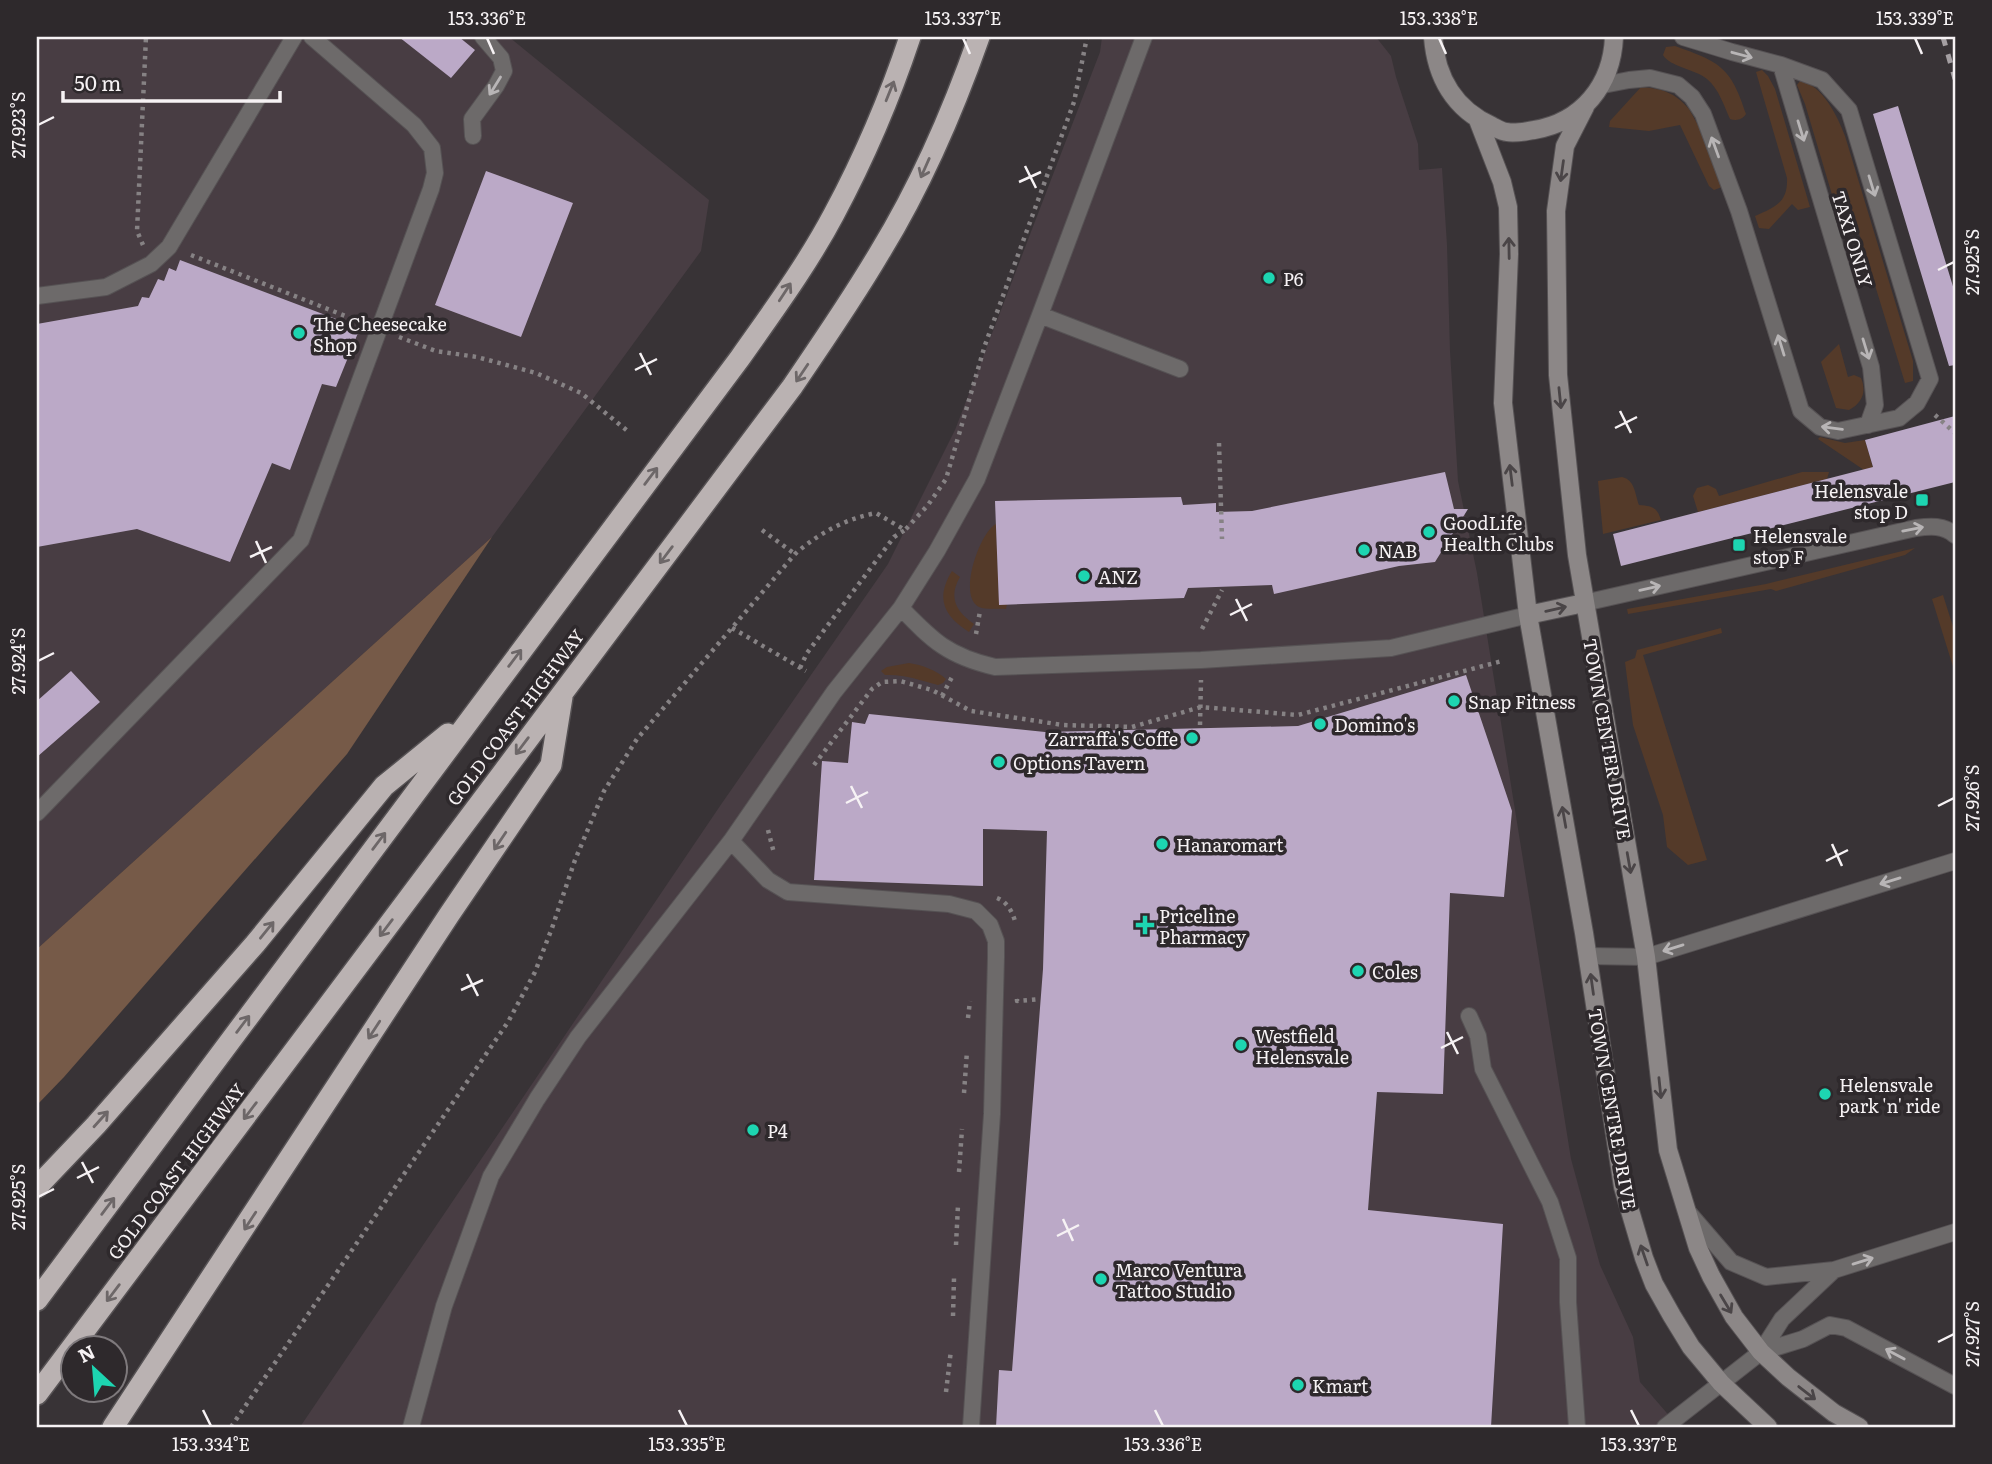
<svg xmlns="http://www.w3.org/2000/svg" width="1992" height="1464" viewBox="0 0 1992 1464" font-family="Literata,serif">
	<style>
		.built { fill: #483d43 }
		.green { fill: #543a29 }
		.forest { fill: #765a48 }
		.building { fill: #bba9c7 }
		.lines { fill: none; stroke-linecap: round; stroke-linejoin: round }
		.lane-casing { stroke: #565254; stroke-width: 18 }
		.secondary-casing { stroke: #565254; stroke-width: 20 }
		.highway-casing { stroke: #565254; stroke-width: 24 }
		.path { stroke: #868284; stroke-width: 4.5; stroke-dasharray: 3.5 5; stroke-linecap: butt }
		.lane { stroke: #6d6a6a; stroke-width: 16 }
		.secondary { stroke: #8c8787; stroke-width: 18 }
		.highway { stroke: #bab2b2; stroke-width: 21 }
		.rail { stroke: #a49fa2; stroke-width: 5; stroke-dasharray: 9 9; stroke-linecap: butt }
		.oneway { stroke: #b8b5b6 }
		.oneway2 { stroke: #6d6768 }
		.oneway3 { stroke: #4a4547 }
		.ticks { fill: none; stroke: #f6f2f4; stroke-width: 2.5 }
		.poi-dot { fill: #1dd5b1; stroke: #2e292c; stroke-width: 2.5 }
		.labels { text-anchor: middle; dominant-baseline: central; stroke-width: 7; stroke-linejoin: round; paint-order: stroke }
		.street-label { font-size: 18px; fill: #f6f2f4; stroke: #2e292c }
		.poi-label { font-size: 18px; fill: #f6f2f4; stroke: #2e292c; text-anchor: start }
		.neatline { fill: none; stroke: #f6f2f4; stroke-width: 2.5 }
		.ticks-label { font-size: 18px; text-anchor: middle; fill: #f6f2f4 }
	</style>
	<rect width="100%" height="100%" fill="#383336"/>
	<path class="built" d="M37 37H509L709 200 701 251 492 537 37 949Z
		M1102 37H1376L1391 56 1396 77 1418 144 1419 170 1442 168 1447 245 1450 351 1458 481 1477 573 1571 1159 1600 1265 1633 1337 1640 1382 1679 1427H300L720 806 888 564 955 430 1100 52Z"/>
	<path class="green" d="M1675 46C1720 62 1731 67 1746 114 1742 120 1736 121 1730 119 1724 106 1719 89 1707 79 1695 69 1670 67 1663 55L1666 47Z
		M1762 70 1768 76 1775 89 1810 207 1798 210 1792 204 1769 229 1759 228 1755 216C1776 207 1788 202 1787 178L1756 72Z
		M1800 81C1822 84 1838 117 1845 136L1913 361V381L1905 383 1847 194 1833 198 1805 104 1797 85Z
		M1641 87C1663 89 1674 92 1689 109 1698 125 1724 171 1722 187L1714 190 1709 186 1680 125 1649 131 1609 127 1610 121Z
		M1839 344 1848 377 1854 375 1861 378C1867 392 1862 403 1849 410L1836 408 1821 362Z
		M1820 437 1845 443 1865 440 1873 468 1864 470 1818 439Z
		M1802 472H1829L1827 479 1698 512 1693 496 1697 488 1708 485 1716 489 1719 496Z
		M1622 477C1635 480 1635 494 1639 505 1652 506 1657 507 1661 520L1603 534 1598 481Z
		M996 524 999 604H1007L1006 609C999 608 986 610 979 607 957 596 980 532 996 524Z
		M1915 548 1905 555 1776 591 1771 589 1628 614 1627 609 1766 584Z
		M952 571 960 577C948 597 956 612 974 624L969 632C944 616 935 599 952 571Z
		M1943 595 1955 633V673L1932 599Z
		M1721 628 1722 633 1643 655 1707 860 1688 865 1667 847 1663 815 1633 725 1625 662 1635 658 1637 650Z
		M909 663C922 665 936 670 946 679L943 683 938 685C919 680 905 674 885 675L881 671 887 667Z"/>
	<path class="forest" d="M492 537 347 754 64 1077 37 1105V949Z"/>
	<path class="building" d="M399 37H459L475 50 451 78Z
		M1898 106 1955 293V365L1949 366 1873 114Z
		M486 171 573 203 521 337 435 305Z
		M180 260 360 328 336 387 322 384 290 470 272 463 230 562 137 529 37 547V324L138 306 142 297 149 298 158 279 164 281 169 268 176 271Z
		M1955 416V482L1621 566 1613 534 1873 467 1865 440Z
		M1445 472 1454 509H1468L1435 562 1399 566 1274 594 1272 585 1188 588 1184 598 999 605 995 501 1181 497 1183 505 1216 503V512L1252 511Z
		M71 671 100 702 37 757V701Z
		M1466 675 1512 811 1504 897 1450 893 1443 1094 1377 1092 1368 1210 1503 1224 1491 1427H996L999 1370 1012 1371 1043 969 1047 831 983 829V886L814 880 822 761 848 763 852 722 865 724 869 714 1045 732 1298 726Z"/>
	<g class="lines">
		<g class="lane-casing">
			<path id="lane" d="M1781 65 1871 367 1875 405 1868 425
				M1603 85 1629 80 1650 78 1678 85 1692 97 1703 114 1739 211 1801 411 1820 427 1838 431 1899 418 1917 403 1930 379 1849 110 1822 80 1781 65 1732 52 1683 37
				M473 136 472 119 496 86 504 71 501 58 483 37
				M37 296 106 287 151 264 169 247 294 37
				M1040 315 1180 369
				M1584 603 1916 528C1930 526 1944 525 1955 535
				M901 608C933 641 948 656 995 667L1201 660 1391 648 1528 615
				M37 813 301 540 431 189 435 173 432 148 414 125 312 37
				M731 841 768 880 788 892 949 904 976 911 990 925 996 941V957L992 1114 971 1427
				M1588 956 1646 957 1955 861
				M1469 1016 1478 1036 1483 1069 1550 1202 1568 1258V1302L1577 1427
				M1687 1211 1731 1262 1766 1277 1834 1270
				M1761 1352 1803 1339 1830 1325 1846 1328 1955 1386
				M411 1427 444 1306 491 1176 537 1099 578 1037 731 841 834 692 901 608 937 551 977 479 1040 315 1144 37
				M1665 1427 1761 1352 1782 1319 1834 1270 1955 1232"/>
		</g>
		<g class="secondary-casing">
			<path id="secondary" d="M1433 37C1436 77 1454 109 1492 126 1496 128 1502 132 1507 132 1515 134 1526 131 1534 130 1582 122 1612 85 1614 37
				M1585 107 1565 146 1556 211 1558 375 1577 555 1646 957 1668 1150 1698 1248 1711 1276 1734 1317 1761 1352 1788 1377 1834 1413 1859 1427
				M1478 120 1502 182 1508 207 1509 254 1503 403 1528 615 1584 933 1623 1187 1644 1258 1654 1284 1672 1316 1691 1347 1721 1383 1768 1427
				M1528 615 1584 603"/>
		</g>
		<g class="highway-casing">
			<path id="highway" d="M37 1187 96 1125 255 944 384 786 448 734
				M37 1300 740 358C773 311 807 265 834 214 864 158 890 97 910 37
				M37 1394 792 387C822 343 853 298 880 252 921 185 953 111 979 37
				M113 1427 449 915 551 765 562 697"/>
		</g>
		<path class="path" d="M143 245 137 231 146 37
			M191 255 358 321
			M399 337 436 351 477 357 536 373 581 393 630 433
			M1935 415 1955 433
			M1219 443 1222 539
			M762 530 795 554
			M732 628 806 671
			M1202 629 1222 590
			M976 634 980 611
			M800 668 807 653 894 537 905 530
			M942 696 952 677
			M1200 725 1201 680
			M814 765 872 689 882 682 900 681 932 690 971 711 1063 725 1132 727 1201 707 1298 715 1502 661
			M768 830 774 853
			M997 898C1007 902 1012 911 1015 921
			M1017 999V1001L1040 999
			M968 1018 970 1001
			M964 1093 967 1051
			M959 1172 962 1129
			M956 1245 958 1205
			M953 1316 954 1278
			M946 1392 951 1350
			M231 1427 508 1022 535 972 552 928 575 860 604 791 637 739 795 554C819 533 845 519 876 513L905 530 928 505 946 479 985 345 1074 102 1087 37
			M944 1427V1426"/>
		<use href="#lane" class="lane"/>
		<use href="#secondary" class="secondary"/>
		<use href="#highway" class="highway"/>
		<path class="rail" d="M1943 37 1955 79"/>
	</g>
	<defs><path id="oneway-shaft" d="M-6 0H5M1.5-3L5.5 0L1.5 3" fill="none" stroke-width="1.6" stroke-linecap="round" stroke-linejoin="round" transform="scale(1.75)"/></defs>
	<g class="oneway">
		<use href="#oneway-shaft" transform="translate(1742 55) rotate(15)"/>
		<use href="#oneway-shaft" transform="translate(495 86) rotate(122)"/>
		<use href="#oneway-shaft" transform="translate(1801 131) rotate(73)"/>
		<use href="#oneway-shaft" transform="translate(1715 147) rotate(-110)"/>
		<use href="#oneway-shaft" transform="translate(1872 186) rotate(73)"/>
		<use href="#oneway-shaft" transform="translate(1781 345) rotate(-107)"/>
		<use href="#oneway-shaft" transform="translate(1866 349) rotate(73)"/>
		<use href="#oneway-shaft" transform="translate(1832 428) rotate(-173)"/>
		<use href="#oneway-shaft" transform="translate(1913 529) rotate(-11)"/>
		<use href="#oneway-shaft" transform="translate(1650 588) rotate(-13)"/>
		<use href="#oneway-shaft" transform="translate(1890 881) rotate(163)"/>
		<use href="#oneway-shaft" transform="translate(1673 948) rotate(163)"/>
		<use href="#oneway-shaft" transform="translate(1863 1261) rotate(-17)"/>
		<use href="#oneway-shaft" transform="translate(1895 1354) rotate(-152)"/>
	</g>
	<g class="oneway2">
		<use href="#oneway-shaft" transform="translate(890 91) rotate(-68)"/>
		<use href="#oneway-shaft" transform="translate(925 168) rotate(114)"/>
		<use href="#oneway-shaft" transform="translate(785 292) rotate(-57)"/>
		<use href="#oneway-shaft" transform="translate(802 373) rotate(124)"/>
		<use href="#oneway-shaft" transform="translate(651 476) rotate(-53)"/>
		<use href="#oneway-shaft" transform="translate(666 555) rotate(127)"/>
		<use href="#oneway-shaft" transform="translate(515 658) rotate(-53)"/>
		<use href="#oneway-shaft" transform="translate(522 746) rotate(127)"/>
		<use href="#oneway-shaft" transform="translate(379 841) rotate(-53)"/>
		<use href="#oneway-shaft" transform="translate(500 841) rotate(124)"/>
		<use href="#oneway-shaft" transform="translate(386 928) rotate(127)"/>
		<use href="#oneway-shaft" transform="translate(267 930) rotate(-51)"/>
		<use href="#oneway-shaft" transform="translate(243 1024) rotate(-53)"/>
		<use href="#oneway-shaft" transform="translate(374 1030) rotate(123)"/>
		<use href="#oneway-shaft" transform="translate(250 1111) rotate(127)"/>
		<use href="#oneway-shaft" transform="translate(101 1119) rotate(-48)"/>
		<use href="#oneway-shaft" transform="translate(108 1206) rotate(-53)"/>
		<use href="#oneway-shaft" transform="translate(250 1221) rotate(123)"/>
		<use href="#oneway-shaft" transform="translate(113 1293) rotate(127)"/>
	</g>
	<g class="oneway3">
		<use href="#oneway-shaft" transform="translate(1562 171) rotate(98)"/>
		<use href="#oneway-shaft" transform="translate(1509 248) rotate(-91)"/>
		<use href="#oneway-shaft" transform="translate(1560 398) rotate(84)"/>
		<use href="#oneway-shaft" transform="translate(1511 475) rotate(-97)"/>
		<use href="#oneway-shaft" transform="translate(1556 609) rotate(-13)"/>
		<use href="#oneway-shaft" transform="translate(1564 817) rotate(-100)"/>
		<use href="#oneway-shaft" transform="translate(1629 863) rotate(80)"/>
		<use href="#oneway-shaft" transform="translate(1592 984) rotate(-98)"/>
		<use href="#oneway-shaft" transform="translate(1660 1088) rotate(84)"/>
		<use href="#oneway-shaft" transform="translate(1644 1255) rotate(-109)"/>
		<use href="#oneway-shaft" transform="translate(1726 1304) rotate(59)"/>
		<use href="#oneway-shaft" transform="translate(1807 1393) rotate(38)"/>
	</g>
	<path class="ticks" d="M487 38 494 54M963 38 970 54M1439 38 1446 54M1915 38 1922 54M38 125 54 117M1025 166 1036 188M1019 182 1041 172M1938 270 1954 262M640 353 651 375M635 370 657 359M1620 411 1631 433M1615 428 1637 417M256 541 266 563M250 557 272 547M1236 599 1247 621M1230 615 1252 604M38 661 54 653M851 786 862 808M846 803 868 792M1938 806 1954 798M1832 844 1842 866M1826 861 1848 850M467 974 478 996M461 990 483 980M1447 1032 1458 1054M1441 1048 1463 1037M82 1162 93 1183M77 1178 99 1167M38 1197 54 1189M1063 1219 1073 1241M1057 1236 1079 1225M1938 1342 1954 1334M203 1410 211 1426M679 1410 687 1426M1155 1410 1163 1426M1631 1410 1639 1426"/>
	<g class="poi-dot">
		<circle cx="1269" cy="278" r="7"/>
		<circle cx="299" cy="333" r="7"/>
		<rect x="1915" y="493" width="14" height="14" rx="3.5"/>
		<circle cx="1429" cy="532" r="7"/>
		<rect x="1732" y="538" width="14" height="14" rx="3.5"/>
		<circle cx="1364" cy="550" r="7"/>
		<circle cx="1084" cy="576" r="7"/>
		<circle cx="1454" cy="701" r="7"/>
		<circle cx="1320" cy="724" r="7"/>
		<circle cx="1192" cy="738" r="7"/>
		<circle cx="999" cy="762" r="7"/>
		<circle cx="1162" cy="844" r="7"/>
		<path d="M1141.5 914.5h7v7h7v7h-7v7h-7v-7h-7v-7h7z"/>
		<circle cx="1358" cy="971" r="7"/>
		<circle cx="1241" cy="1045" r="7"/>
		<circle cx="1825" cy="1094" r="7"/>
		<circle cx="753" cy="1130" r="7"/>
		<circle cx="1101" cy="1279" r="7"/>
		<circle cx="1298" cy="1385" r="7"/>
	</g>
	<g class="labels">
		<g class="street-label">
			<text transform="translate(1853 239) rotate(73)">TAXI ONLY</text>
			<text transform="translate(515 717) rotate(-53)">GOLD COAST HIGHWAY</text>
			<text transform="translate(1608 739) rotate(80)">TOWN CENTER DRIVE</text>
			<text transform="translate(1613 1109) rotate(80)">TOWN CENTRE DRIVE</text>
			<text transform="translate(176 1171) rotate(-53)">GOLD COAST HIGHWAY</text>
		</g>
		<g class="poi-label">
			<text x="1283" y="278">P6</text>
			<text x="313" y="323">The Cheesecake<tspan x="313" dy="21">Shop</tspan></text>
			<text x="1908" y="490" text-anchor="end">Helensvale<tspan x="1908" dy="21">stop D</tspan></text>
			<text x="1443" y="522">GoodLife<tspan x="1443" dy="21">Health Clubs</tspan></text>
			<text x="1753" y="535">Helensvale<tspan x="1753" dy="21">stop F</tspan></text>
			<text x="1378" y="550">NAB</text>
			<text x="1098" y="576">ANZ</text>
			<text x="1468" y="701">Snap Fitness</text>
			<text x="1334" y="724">Domino's</text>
			<text x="1178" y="738" text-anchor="end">Zarraffa's Coffe</text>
			<text x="1013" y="762">Options Tavern</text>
			<text x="1176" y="844">Hanaromart</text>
			<text x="1159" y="915">Priceline<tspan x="1159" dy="21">Pharmacy</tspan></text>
			<text x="1372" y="971">Coles</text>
			<text x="1255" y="1035">Westfield<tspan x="1255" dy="21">Helensvale</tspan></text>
			<text x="1839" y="1084">Helensvale<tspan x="1839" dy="21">park 'n' ride</tspan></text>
			<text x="767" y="1130">P4</text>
			<text x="1115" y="1269">Marco Ventura<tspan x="1115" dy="21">Tattoo Studio</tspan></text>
			<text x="1312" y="1385">Kmart</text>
		</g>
	</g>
	<rect width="1992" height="1464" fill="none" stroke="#2e292c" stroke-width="77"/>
	<g transform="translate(94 1369) rotate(334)"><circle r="33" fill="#2e292c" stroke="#7e797c" stroke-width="2"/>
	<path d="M0-5L12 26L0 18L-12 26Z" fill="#1dd5b1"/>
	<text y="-10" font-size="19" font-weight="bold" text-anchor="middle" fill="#f6f2f4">N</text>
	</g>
	<path d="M63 91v10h217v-10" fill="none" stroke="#f6f2f4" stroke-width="3.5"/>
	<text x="74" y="91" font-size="21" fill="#f6f2f4" stroke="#2e292c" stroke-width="5" paint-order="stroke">50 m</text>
	<rect x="38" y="38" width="1916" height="1388" class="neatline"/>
	<g class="ticks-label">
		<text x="487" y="25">153.336°E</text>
		<text x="963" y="25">153.337°E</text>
		<text x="1439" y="25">153.338°E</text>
		<text x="1915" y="25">153.339°E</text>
		<text transform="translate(19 125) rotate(-90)" y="6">27.923°S</text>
		<text transform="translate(1973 262) rotate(-90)" y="6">27.925°S</text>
		<text transform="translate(19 661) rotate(-90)" y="6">27.924°S</text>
		<text transform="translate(1973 798) rotate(-90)" y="6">27.926°S</text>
		<text transform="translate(19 1197) rotate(-90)" y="6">27.925°S</text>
		<text transform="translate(1973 1334) rotate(-90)" y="6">27.927°S</text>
		<text x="211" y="1451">153.334°E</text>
		<text x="687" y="1451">153.335°E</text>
		<text x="1163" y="1451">153.336°E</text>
		<text x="1639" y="1451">153.337°E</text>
	</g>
</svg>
